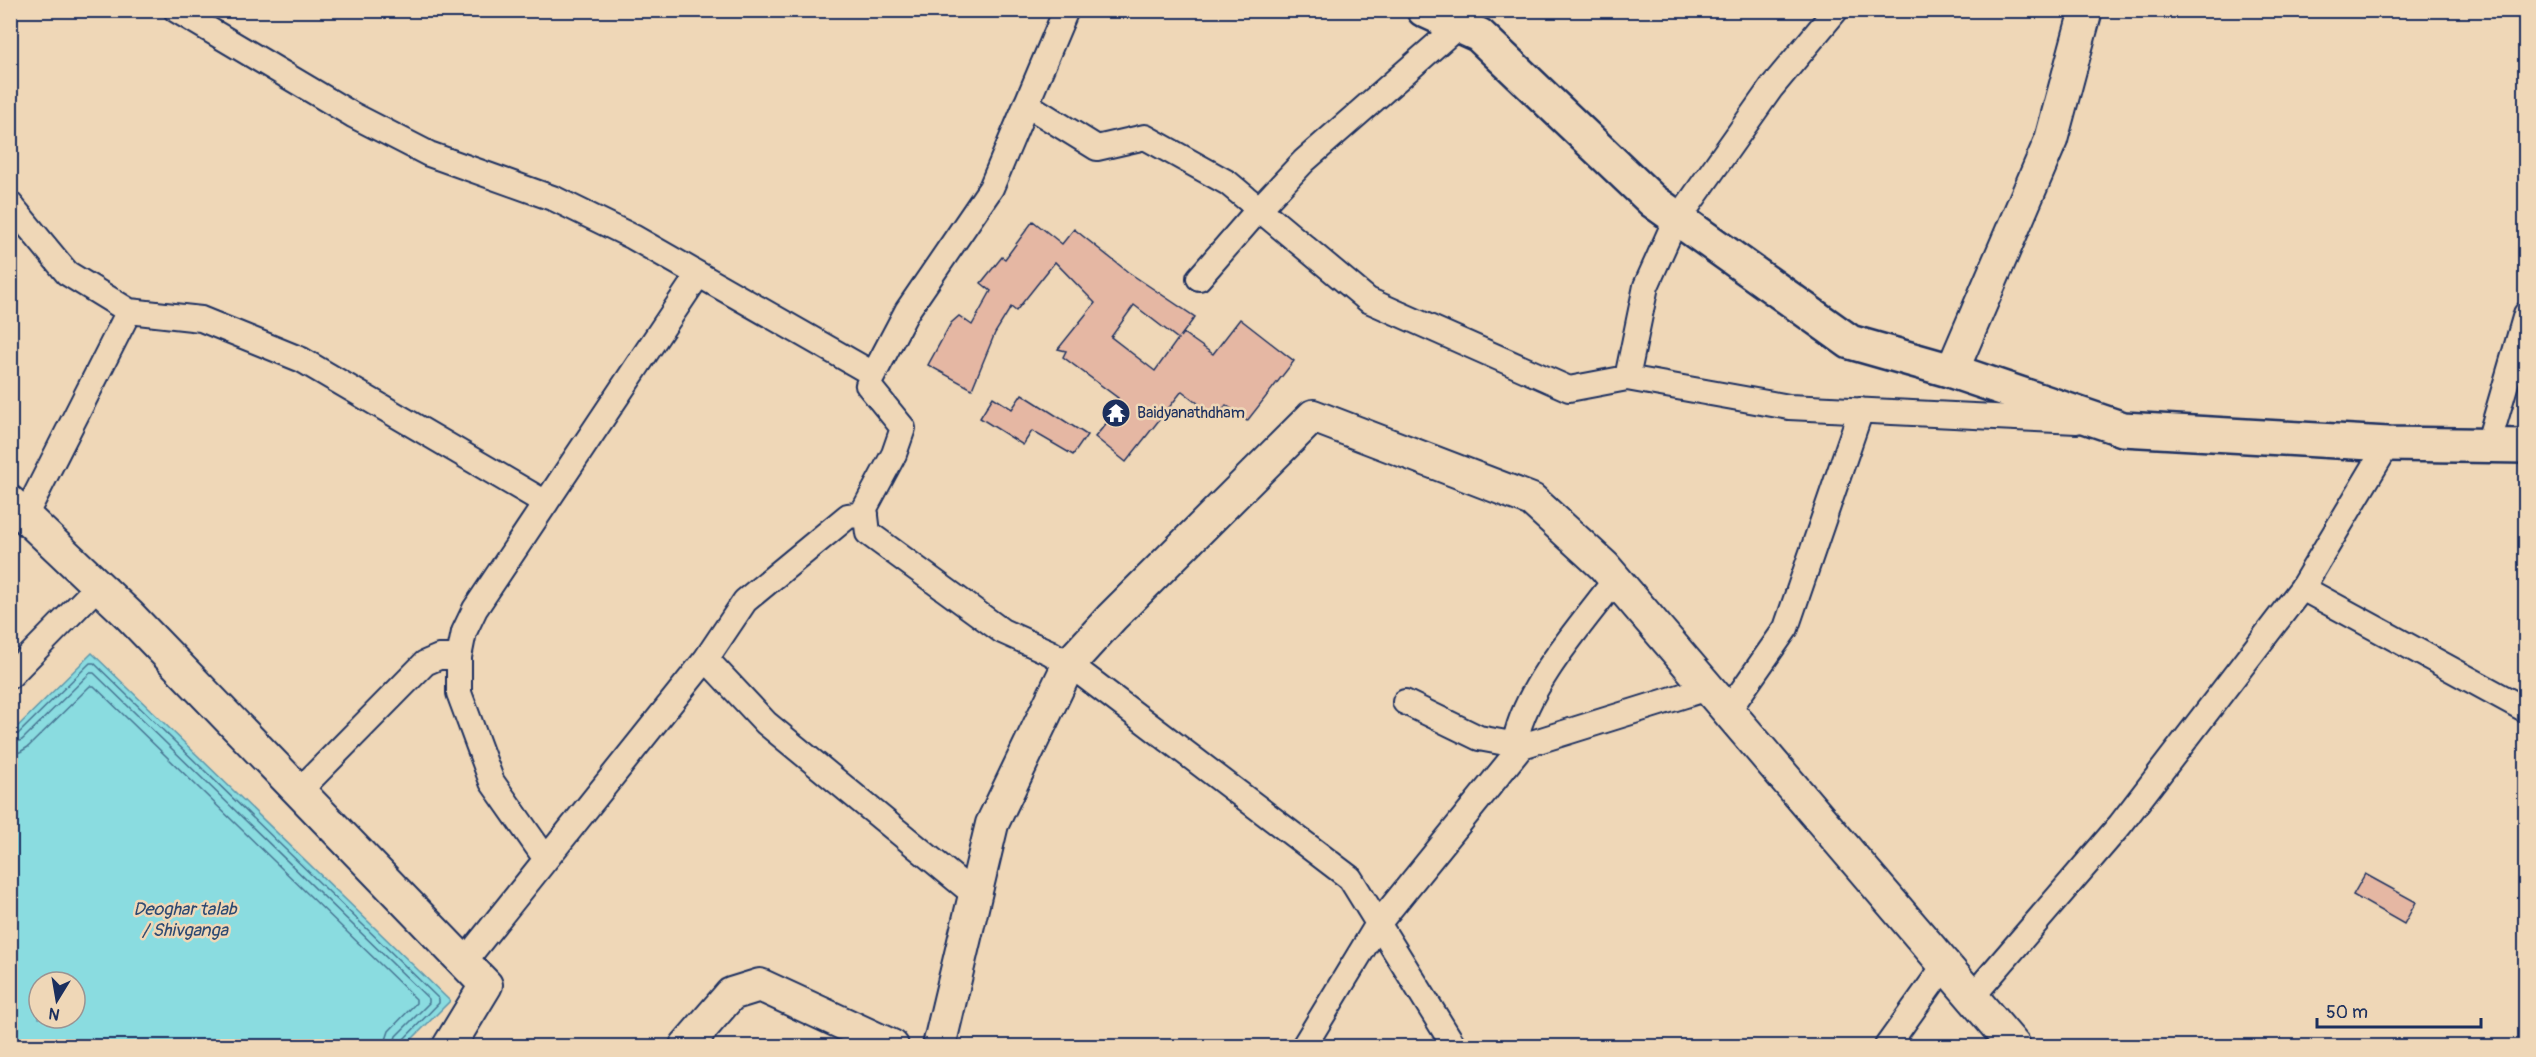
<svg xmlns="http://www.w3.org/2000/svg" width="2536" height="1057" viewBox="0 0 2536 1057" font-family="Pangolin,sans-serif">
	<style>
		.water { fill: #8adce0; stroke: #5e97ac; stroke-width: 1.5; fill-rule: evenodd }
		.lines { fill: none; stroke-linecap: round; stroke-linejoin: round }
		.shore { stroke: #477492; stroke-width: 1.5 }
		.building { fill: #e5b7a3; stroke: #1b2f5e; stroke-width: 1.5; fill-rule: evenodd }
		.minor-casing { stroke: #1b2f5e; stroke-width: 28 }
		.tertiary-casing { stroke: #1b2f5e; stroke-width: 36 }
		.secondary-casing { stroke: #1b2f5e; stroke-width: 38 }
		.minor { stroke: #efd7b7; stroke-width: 24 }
		.tertiary { stroke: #efd7b7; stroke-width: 32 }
		.secondary { stroke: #efd7b7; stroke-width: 33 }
		.labels { text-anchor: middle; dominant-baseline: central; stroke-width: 5; stroke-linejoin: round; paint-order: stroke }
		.poi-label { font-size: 16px; fill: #1b2f5e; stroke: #efd7b7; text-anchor: start }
		.water-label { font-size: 18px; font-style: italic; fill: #2c4972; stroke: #efd7b7 }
	</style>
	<rect width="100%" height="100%" fill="#efd7b7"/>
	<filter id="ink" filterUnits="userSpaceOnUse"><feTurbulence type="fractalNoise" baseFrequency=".0167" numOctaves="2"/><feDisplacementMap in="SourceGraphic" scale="12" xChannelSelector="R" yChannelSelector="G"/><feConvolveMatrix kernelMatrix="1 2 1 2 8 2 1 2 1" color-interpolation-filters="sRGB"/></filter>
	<g filter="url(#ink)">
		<path class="water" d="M92 653 450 1001 405 1046H11V733ZM39 982H75V1018H39Z"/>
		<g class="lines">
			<path class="shore" d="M10 736 17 735 90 663H94L439 999V1003L402 1041 401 1046
				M10 744 22 740 90 673H94L429 999V1003L396 1036 393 1046
				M10 753 20 752 28 747 90 686H94L416 999V1003L389 1031 384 1046"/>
		</g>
		<path class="building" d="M1033 221 1062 244 1074 229 1128 272 1195 317 1180 337 1183 333 1213 354 1240 319 1294 361 1247 421 1226 405 1216 417 1182 391 1126 462 1095 437 1114 414 1109 410 1118 398 1063 357 1066 351 1058 349 1095 303 1055 262 1016 311 1011 307 995 333 972 389 928 365 951 323 959 316 972 325 991 291 981 283 1002 257 1005 259ZM1134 305 1178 339 1155 371 1111 337Z
			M1022 394 1087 435 1073 455 1032 431 1023 445 980 418 993 397 1012 409Z
			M2365 874 2416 902 2404 924 2353 895Z"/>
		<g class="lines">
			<g class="minor-casing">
				<path id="minor" d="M176 10 353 115 429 154 555 199 633 237 873 374
					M1066 10 991 188 907 311 868 385 903 428 894 454 865 508 868 533 1002 631 1049 652 1069 664 1350 878 1454 1046
					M1026 104 1097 148 1145 137 1228 183 1368 300 1569 389 1627 378 1789 407 2077 421
					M10 204 67 273 129 311 201 319 302 360 546 503
					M1199 278 1259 209 1304 161 1458 26
					M1627 378 1646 286 1672 228 1771 88 1836 10
					M2488 445 2526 314
					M25 516 129 311
					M2302 588 2526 710
					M706 659 766 723 975 895
					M10 676 98 586
					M1405 702 1479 738 1522 746 1708 688
					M1728 711 1786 628 1861 410
					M299 791 425 663 439 657H459
					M546 859 492 782 459 693V657L464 632 475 609 698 275
					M464 962 706 659 745 601 848 516 866 514
					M1972 997 2120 825 2302 588 2388 444
					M1304 1046 1378 924 1522 746 1516 738C1527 685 1583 623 1616 579
					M1887 1046 1945 965"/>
			</g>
			<g class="tertiary-casing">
				<path id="tertiary" d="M1952 371 2051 140 2086 10
					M10 502 129 615 486 985 449 1046
					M686 1046 731 994 760 985 892 1046
					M939 1046 992 824 1069 664 1112 617 1313 416 1532 500 1604 566 2014 1046"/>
			</g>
			<g class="secondary-casing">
				<path id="secondary" d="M1424 10 1479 35 1653 201 1850 342 1952 371 2123 429 2388 444 2526 446"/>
			</g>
			<use href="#minor" class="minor"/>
			<use href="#tertiary" class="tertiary"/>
			<use href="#secondary" class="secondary"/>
		</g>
	</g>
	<defs>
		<g id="temple-disc" transform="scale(1.5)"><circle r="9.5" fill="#1b2f5e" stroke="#efd7b7"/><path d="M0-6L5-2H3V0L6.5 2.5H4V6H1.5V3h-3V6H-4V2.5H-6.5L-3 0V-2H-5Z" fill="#fff"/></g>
	</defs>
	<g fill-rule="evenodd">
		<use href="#temple-disc" x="1116" y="413"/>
	</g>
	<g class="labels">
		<g class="poi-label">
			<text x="1137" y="413">Baidyanathdham</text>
		</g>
		<g class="water-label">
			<text x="185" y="909">Deoghar talab<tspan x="185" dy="21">/ Shivganga</tspan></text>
		</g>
	</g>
	<rect width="2536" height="1057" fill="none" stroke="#efd7b7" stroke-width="36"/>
	<rect x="18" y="18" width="2500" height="1021" fill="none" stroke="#1b2f5e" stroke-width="2" filter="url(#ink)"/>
	<g transform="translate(57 1000) rotate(191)"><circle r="28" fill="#efd7b7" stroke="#9a9493" stroke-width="1.5"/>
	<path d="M0-4.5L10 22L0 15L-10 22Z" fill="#1b2f5e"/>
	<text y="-9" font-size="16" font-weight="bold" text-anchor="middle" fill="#1b2f5e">N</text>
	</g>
	<path d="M2317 1018v9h164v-9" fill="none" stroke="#1b2f5e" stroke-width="3"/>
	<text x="2326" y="1018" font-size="18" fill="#1b2f5e" stroke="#efd7b7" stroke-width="4.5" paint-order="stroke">50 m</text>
</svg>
